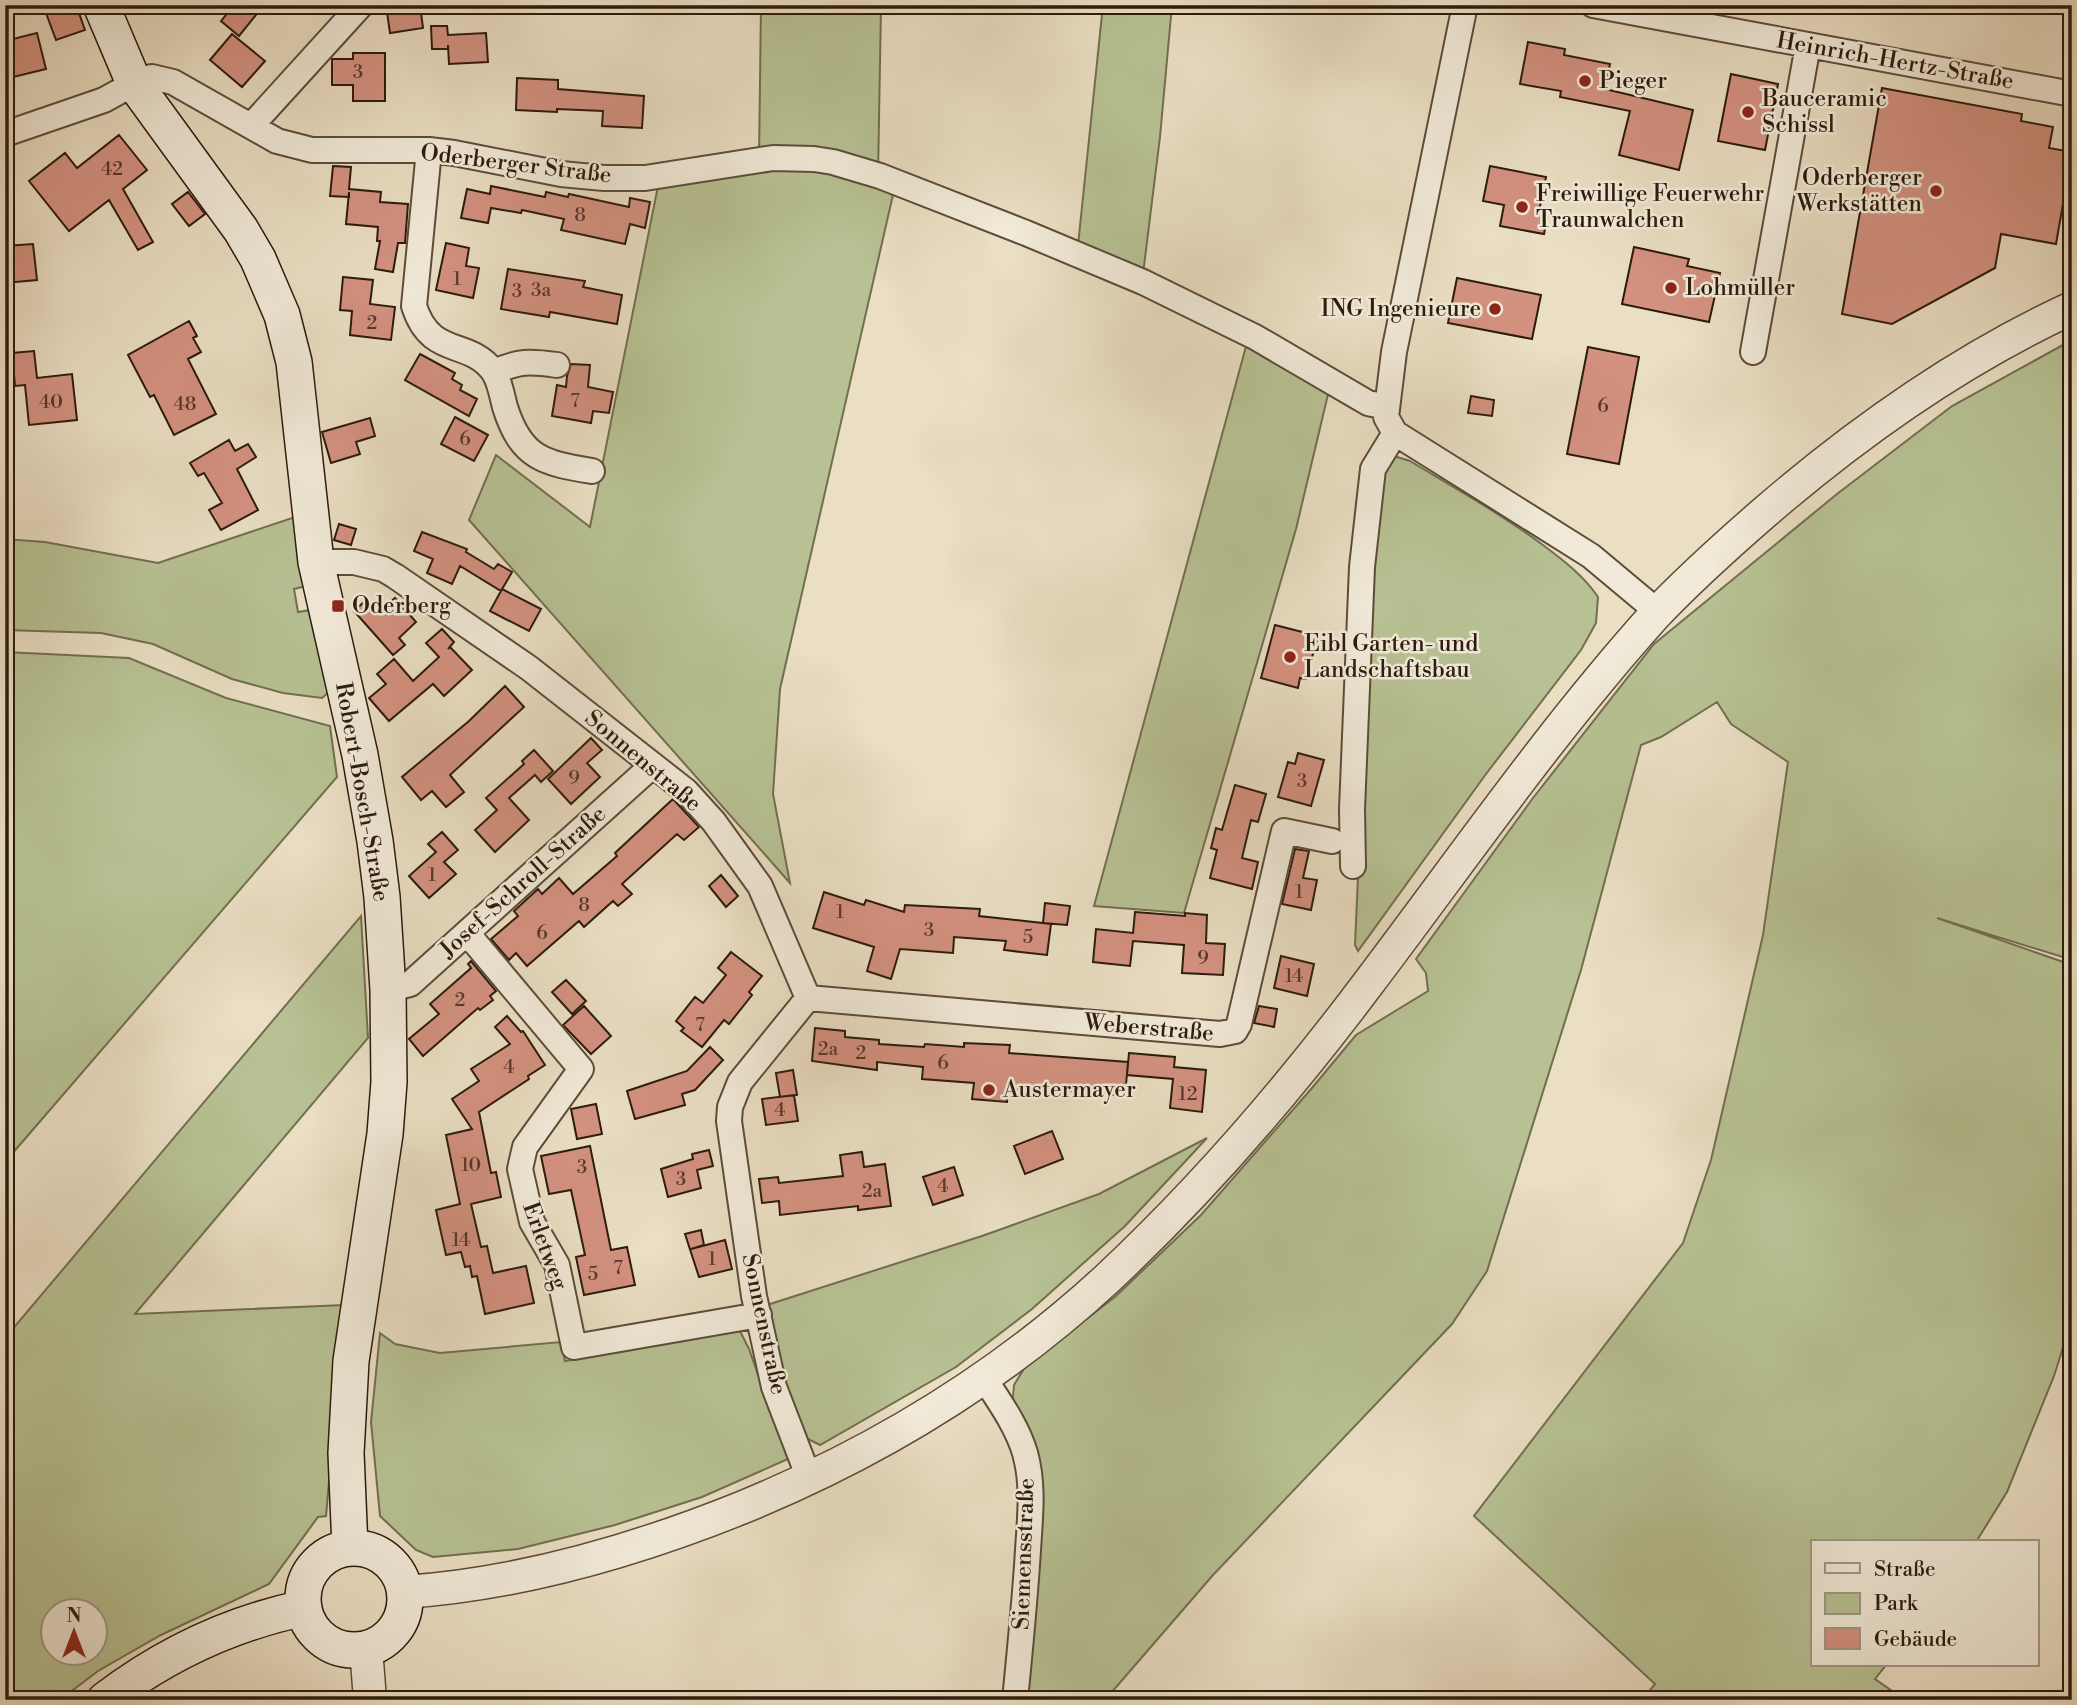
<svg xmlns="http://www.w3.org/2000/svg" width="2077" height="1705" viewBox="0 0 2077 1705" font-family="'Libre Bodoni',serif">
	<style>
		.green { fill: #b7c193; stroke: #726e50; stroke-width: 2; fill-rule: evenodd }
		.building { fill: #d39180; stroke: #2c1b0d; stroke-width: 2 }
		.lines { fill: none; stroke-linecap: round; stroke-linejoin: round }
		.minor-casing { stroke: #5c4c3a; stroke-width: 28 }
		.tertiary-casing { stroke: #5c4c3a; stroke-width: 35 }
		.secondary-casing { stroke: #2c1b0d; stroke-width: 38 }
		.minor { stroke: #f1ead8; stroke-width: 24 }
		.tertiary { stroke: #f1ead8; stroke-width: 32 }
		.secondary { stroke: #f1ead8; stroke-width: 35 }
		.poi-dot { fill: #8f2418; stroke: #f1ead8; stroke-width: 2.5 }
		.labels { text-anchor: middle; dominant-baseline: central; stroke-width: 5; stroke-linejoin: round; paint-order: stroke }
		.number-label { font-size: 19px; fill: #56382a }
		.street-label { font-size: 23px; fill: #2c1b0d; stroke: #f1ead8 }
		.poi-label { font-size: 23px; fill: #2c1b0d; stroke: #f1ead8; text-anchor: start }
	</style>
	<rect width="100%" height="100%" fill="#eadec3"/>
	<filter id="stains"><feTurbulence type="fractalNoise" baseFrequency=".00286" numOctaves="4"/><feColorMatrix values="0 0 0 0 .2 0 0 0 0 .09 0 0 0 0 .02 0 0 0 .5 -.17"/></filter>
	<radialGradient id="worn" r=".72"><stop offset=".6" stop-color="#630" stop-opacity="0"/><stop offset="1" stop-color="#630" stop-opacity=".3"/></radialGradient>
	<path class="green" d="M761 5H881L878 177 759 159Z
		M1103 5H1172L1160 137 1142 282 1077 255Z
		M804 163 895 186 780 689 773 794 790 883 469 520 496 455 590 527 659 181Z
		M1248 339 1330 386 1296 529 1184 913 1094 906Z
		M2072 340V960L1937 918 2072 965V1319L2054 1376 2007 1492 1976 1542H1813V1665H1886L1875 1679 1905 1700H1642L1655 1684 1474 1516 1683 1243 1711 1160 1763 935 1788 762 1731 724 1717 702 1661 737 1641 745 1581 970 1487 1271 1452 1324 1213 1575 1105 1700H1021L1031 1596 1012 1409 1014 1385 1025 1367 1116 1296 1201 1215 1312 1088 1356 1035 1428 991 1426 973 1416 959 1533 798 1654 644 1837 494 1952 406Z
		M1394 456 1410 461C1455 488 1501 514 1543 545 1563 560 1584 576 1598 597L1596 623 1581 650 1486 774 1358 951 1355 945 1368 647 1383 471Z
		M295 517 306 586 294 589 298 612 311 610 329 692 322 698 283 693 232 679 153 644 101 633 5 630V539L45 542 158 563Z
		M5 652 129 658 226 698 330 726 337 777 5 1162Z
		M361 916 368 1038 135 1314 344 1305 326 1516 318 1517 269 1584 161 1635 98 1671 60 1700H5V1338ZM52 1610H94V1652H52Z
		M1207 1138 1125 1226 1032 1309 956 1367 820 1445 802 1436 780 1375 767 1305 982 1236 1099 1194Z
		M739 1329 749 1349 788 1459 702 1497 615 1525 518 1549 433 1557 416 1550 380 1516 371 1422 380 1333 395 1344 440 1353 561 1342 565 1361Z"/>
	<path class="building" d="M43 5H76L85 30 56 40Z
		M234 5H264L239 36 221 21Z
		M386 5H420L423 28 390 33Z
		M431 26H447L448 35 486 33 488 62 449 64 448 45V49H432Z
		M37 33 46 69 5 79V41Z
		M232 34 265 61 242 87 210 60Z
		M1528 42 1565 49 1564 55 1610 64 1605 89 1693 110 1679 170 1619 155 1630 111 1560 97 1561 91 1520 84Z
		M353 53H385V101H353V85H332V59H353Z
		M1731 74 1778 84 1765 150 1718 141Z
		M517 78 558 80V89L644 96 642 128 602 126 603 111 557 109V112L516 110Z
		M1882 88 2022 114 2021 121 2053 127 2049 148 2072 152 2056 244 2001 234 1995 268 1892 324 1842 314Z
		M119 135 147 170 123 189 153 242 138 250 109 200 69 231 29 181 65 153 77 168Z
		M333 166 351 167 349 189 381 192 380 202 408 204 405 243H398L393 272 375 269 380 241H377L378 227 346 224 349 192V197L330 196Z
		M1490 166 1546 177 1539 211 1548 213 1544 234 1500 226 1504 205 1483 201Z
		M491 186 545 197 546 192 568 197 569 194 629 207 630 198 650 202 645 228 630 224 625 244 561 230 564 219 522 210 521 213 491 208 488 223 461 218 467 189 490 194Z
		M188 192 205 214 189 226 172 204Z
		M446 243 469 248 466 266 479 268 473 298 436 290Z
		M33 244 37 280 5 283V246Z
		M1634 247 1689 259 1687 266 1720 273 1709 322 1622 304Z
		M508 269 585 281 583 287 622 295 617 324 550 312 549 317 501 309Z
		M343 277 373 280 370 304 395 307 391 340 350 335 352 311 340 310Z
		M1457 278 1541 295 1532 339 1448 323Z
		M189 321 197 336 193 338 201 352 188 359 216 414 174 435 154 395 150 397 128 355Z
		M1588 347 1639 357 1619 464 1567 454Z
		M34 351 37 378 72 374 77 420 29 425 25 385 15 386 12 353Z
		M420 354 455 373 452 379 462 385 460 390 477 399 469 416 405 380Z
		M571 364 590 365 588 387 613 392 609 413 593 411 591 423 552 416 557 385 566 387 567 376Z
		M1471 396 1494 400 1492 416 1468 413Z
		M455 417 488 435 474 461 441 444Z
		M370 418 375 436 356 442 360 454 331 463 322 432Z
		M229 440 235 451 248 444 256 457 237 469 258 510 221 530 209 510 222 503 204 473 198 476 190 463Z
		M339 524 356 529 351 545 334 540Z
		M422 532 467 549 466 552 494 569 498 564 512 572 501 591 460 566 452 584 427 573 433 559 414 551Z
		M502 589 541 609 529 631 490 611Z
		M395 598 416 622 399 638 405 645 393 655 354 611 365 601 377 614Z
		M1275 625 1318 636 1306 679 1300 678 1298 688 1261 678Z
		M442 629 454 642 448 649 450 647 472 670 444 696 433 684 389 721 369 698 386 684 377 674 394 659 413 681 439 657 426 643Z
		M505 686 524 707 450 775 464 792 446 807 432 791 421 800 402 777 469 721Z
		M591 738 602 750 587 763 600 777 571 804 548 779Z
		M534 750 553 771 541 782 535 775 509 798 529 820 495 852 475 830 497 810 486 798 524 764 522 761Z
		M1298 753 1324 760 1311 806 1278 797 1288 762 1295 764Z
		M1235 785 1266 794 1258 822 1251 820 1242 858 1258 862 1252 889 1210 878 1217 850 1211 848 1216 828 1222 830Z
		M673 799 699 827 684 840 677 834 622 884 632 894 618 906 613 901 584 927 579 921 527 966 516 953 509 960 491 939 518 916 514 911 538 889 542 894 559 878 573 894 617 856 615 853Z
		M442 832 458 850 444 862 456 874 429 898 409 876 436 852 428 844Z
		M1295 849 1309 851 1303 878 1317 880 1311 910 1282 904Z
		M721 875 738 896 726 907 709 886Z
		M824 892 864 905 866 900 904 912 905 905 980 909 979 916 1051 924 1047 955 1004 950 1006 941 954 937 953 953 900 949 891 979 867 971 874 947 813 928Z
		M1045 903 1070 906 1067 925 1043 923Z
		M1135 912 1185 916V913L1207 915 1206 943 1225 944 1223 975 1182 973 1184 945 1133 941 1130 966 1093 962 1096 929 1133 933Z
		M731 952 762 976 749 992 752 995 729 1024 724 1020 702 1047 681 1031 684 1028 676 1021 695 997 703 1003 726 975 718 968Z
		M1281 956 1314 964 1307 996 1274 988Z
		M471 961 496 991 490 996 493 1000 480 1010 478 1008 423 1056 409 1039 439 1014 430 1004 471 968 468 964Z
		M566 980 586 1001 572 1014 552 992Z
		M584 1006 611 1036 591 1054 563 1025Z
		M1259 1006 1277 1009 1274 1027 1254 1023Z
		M507 1016 521 1032 523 1031 545 1065 528 1076 529 1079 479 1112 491 1173 496 1172 501 1197 471 1204 481 1247 487 1246 493 1273 526 1266 534 1303 485 1314 477 1276 472 1277 470 1266 465 1267 461 1252 446 1255 436 1210 460 1204 446 1135 472 1129 452 1099 479 1081 471 1069 510 1044 495 1027Z
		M815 1028 845 1031V1037L879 1040V1044L924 1047 925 1044 964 1047V1043L1010 1045 1009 1053 1128 1062 1125 1096 1046 1088V1091L1008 1088 1007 1102 972 1099 974 1083 922 1079 923 1067 877 1062V1070L812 1061Z
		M710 1047 723 1060 695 1090 682 1094 685 1105 635 1119 627 1091 687 1071Z
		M1129 1053 1175 1057 1174 1067 1206 1070 1202 1112 1170 1108 1173 1079 1127 1075Z
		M793 1070 797 1095 780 1097 776 1073Z
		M794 1095 798 1121 766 1125 762 1099Z
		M596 1104 602 1134 577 1139 571 1109Z
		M1052 1131 1063 1159 1025 1174 1014 1146Z
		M590 1146 611 1250 627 1247 635 1285 584 1295 576 1257 585 1255 571 1190 549 1194 541 1156Z
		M709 1150 713 1166 697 1170 701 1188 668 1197 661 1169 693 1159 692 1154Z
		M862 1152 864 1167 885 1164 891 1206 858 1210V1206L780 1215 779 1201 762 1203 759 1179 778 1177 779 1183 843 1176 840 1155Z
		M954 1167 963 1195 933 1205 923 1177Z
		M701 1230 704 1245 691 1249 725 1240 732 1269 699 1277 685 1234Z"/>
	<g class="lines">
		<g class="minor-casing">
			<path id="minor" d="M1465 5 1394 352 1386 417 1395 433 1591 556 1658 612
				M1593 5 2072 94
				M251 126 361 5
				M5 134 104 100 142 79 152 77 173 82 277 141 312 150H429L454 153 561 174 604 178H645L773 158 814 159 833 162 880 176 1026 233 1143 282 1255 337 1368 403 1386 407
				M429 150 414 306C431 359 468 338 493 371 500 381 502 396 505 407 521 458 543 463 592 471
				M1753 352 1808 45
				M494 372C519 361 529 361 557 365
				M316 562H354L383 569 395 576 529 668 686 791 714 822 760 886 808 998 740 1082 730 1107 729 1121 754 1296 774 1387 809 1478
				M1353 866 1352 809 1362 567 1373 469 1395 433
				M467 933 581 1069 525 1147 520 1169 532 1222 557 1265 574 1347 759 1315
				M388 990 410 984 653 765
				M808 998 1220 1034 1235 1031 1239 1024 1284 831 1332 841
				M984 1378C999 1401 1017 1426 1025 1453 1034 1485 1030 1517 1028 1550 1025 1600 1020 1650 1015 1700"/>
		</g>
		<g class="tertiary-casing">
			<path id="tertiary" d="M405 1592C521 1584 634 1551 741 1508 876 1453 1001 1377 1108 1278 1203 1189 1289 1089 1367 985 1461 861 1550 732 1654 616 1689 579 1727 545 1765 512 1859 431 1959 360 2072 308
				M366 1648 370 1700"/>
		</g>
		<g class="secondary-casing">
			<path id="secondary" d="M101 5 134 83 241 230 258 259 282 315 294 362 316 562 360 755 375 841 382 897 388 990 389 1082 385 1134 351 1361 346 1453 350 1548
				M303 1599a51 51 0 1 1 102 0a51 51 0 1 1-102 0Z
				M105 1700C164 1655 232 1623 304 1608"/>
		</g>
		<use href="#minor" class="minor"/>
		<use href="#tertiary" class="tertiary"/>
		<use href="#secondary" class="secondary"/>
	</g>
	<g class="poi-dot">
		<circle cx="1585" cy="81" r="7"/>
		<circle cx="1748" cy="112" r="7"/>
		<circle cx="1936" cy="191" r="7"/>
		<circle cx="1522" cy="207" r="7"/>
		<circle cx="1671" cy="288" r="7"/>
		<circle cx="1495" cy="309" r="7"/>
		<rect x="331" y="599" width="14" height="14" rx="3.5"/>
		<circle cx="1290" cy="657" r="7"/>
		<circle cx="989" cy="1090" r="7"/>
	</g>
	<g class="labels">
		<g class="number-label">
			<text x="358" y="72">3</text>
			<text x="112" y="169">42</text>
			<text x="580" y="215">8</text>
			<text x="457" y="279">1</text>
			<text x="541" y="290">3a</text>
			<text x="517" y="291">3</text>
			<text x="372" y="323">2</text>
			<text x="575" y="401">7</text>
			<text x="51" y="402">40</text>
			<text x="185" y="404">48</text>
			<text x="1603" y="406">6</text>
			<text x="465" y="439">6</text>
			<text x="574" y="778">9</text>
			<text x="1302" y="781">3</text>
			<text x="432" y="875">1</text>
			<text x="1299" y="892">1</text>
			<text x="584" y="905">8</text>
			<text x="840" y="912">1</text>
			<text x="929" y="930">3</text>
			<text x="542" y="933">6</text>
			<text x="1028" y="937">5</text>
			<text x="1203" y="958">9</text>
			<text x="1294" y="976">14</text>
			<text x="460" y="1000">2</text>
			<text x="700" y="1025">7</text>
			<text x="828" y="1049">2a</text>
			<text x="861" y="1053">2</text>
			<text x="943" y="1063">6</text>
			<text x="509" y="1067">4</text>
			<text x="1188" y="1094">12</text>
			<text x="780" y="1110">4</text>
			<text x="471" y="1165">10</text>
			<text x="582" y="1167">3</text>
			<text x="681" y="1179">3</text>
			<text x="943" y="1186">4</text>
			<text x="872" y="1191">2a</text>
			<text x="461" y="1240">14</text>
			<text x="712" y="1259">1</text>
			<text x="618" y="1268">7</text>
			<text x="593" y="1274">5</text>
		</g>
		<g class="street-label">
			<text transform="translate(1895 61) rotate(10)">Heinrich-Hertz-Straße</text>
			<text transform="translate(516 164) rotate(7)">Oderberger Straße</text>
			<text transform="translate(643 761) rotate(40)">Sonnenstraße</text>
			<text transform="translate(362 792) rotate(80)">Robert-Bosch-Straße</text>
			<text transform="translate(523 882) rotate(-42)">Josef-Schroll-Straße</text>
			<text transform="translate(1149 1028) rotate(5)">Weberstraße</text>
			<text transform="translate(545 1246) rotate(70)">Erletweg</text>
			<text transform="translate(764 1324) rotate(78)">Sonnenstraße</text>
			<text transform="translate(1024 1554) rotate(-88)">Siemensstraße</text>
		</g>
		<g class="poi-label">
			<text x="1599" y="81">Pieger</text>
			<text x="1762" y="99">Bauceramic<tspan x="1762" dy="26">Schissl</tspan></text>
			<text x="1922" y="178" text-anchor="end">Oderberger<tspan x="1922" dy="26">Werkstätten</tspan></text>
			<text x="1536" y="194">Freiwillige Feuerwehr<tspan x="1536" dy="26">Traunwalchen</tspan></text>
			<text x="1685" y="288">Lohmüller</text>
			<text x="1481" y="309" text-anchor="end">ING Ingenieure</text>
			<text x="352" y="606">Oderberg</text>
			<text x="1304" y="644">Eibl Garten- und<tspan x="1304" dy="26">Landschaftsbau</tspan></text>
			<text x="1003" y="1090">Austermayer</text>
		</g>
	</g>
	<rect width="2077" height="1705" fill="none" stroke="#eadec3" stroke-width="28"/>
	<rect x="7" y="7" width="2063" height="1691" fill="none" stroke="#2c1b0d" stroke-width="3.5"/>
	<rect x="14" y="14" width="2049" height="1677" fill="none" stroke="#2c1b0d" stroke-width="2"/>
	<rect x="1811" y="1540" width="228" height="126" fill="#f1ead8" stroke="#a29787" stroke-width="2"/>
	<rect x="1825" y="1563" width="35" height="10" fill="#f1ead8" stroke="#a29787" stroke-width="2"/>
	<text x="1874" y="1576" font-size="21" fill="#2c1b0d">Straße</text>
	<rect x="1825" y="1593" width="35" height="21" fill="#b7c193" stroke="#a29787" stroke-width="2"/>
	<text x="1874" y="1610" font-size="21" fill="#2c1b0d">Park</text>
	<rect x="1825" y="1628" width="35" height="21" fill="#d39180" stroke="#a29787" stroke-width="2"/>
	<text x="1874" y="1646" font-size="21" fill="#2c1b0d">Gebäude</text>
	<g transform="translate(74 1632)"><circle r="33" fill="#f1ead8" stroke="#a29787" stroke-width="2"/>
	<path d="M0-5L12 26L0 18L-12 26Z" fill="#8f2418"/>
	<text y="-10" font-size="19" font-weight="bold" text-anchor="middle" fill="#2c1b0d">N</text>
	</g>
	<rect width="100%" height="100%" filter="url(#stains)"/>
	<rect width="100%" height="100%" fill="url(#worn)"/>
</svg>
